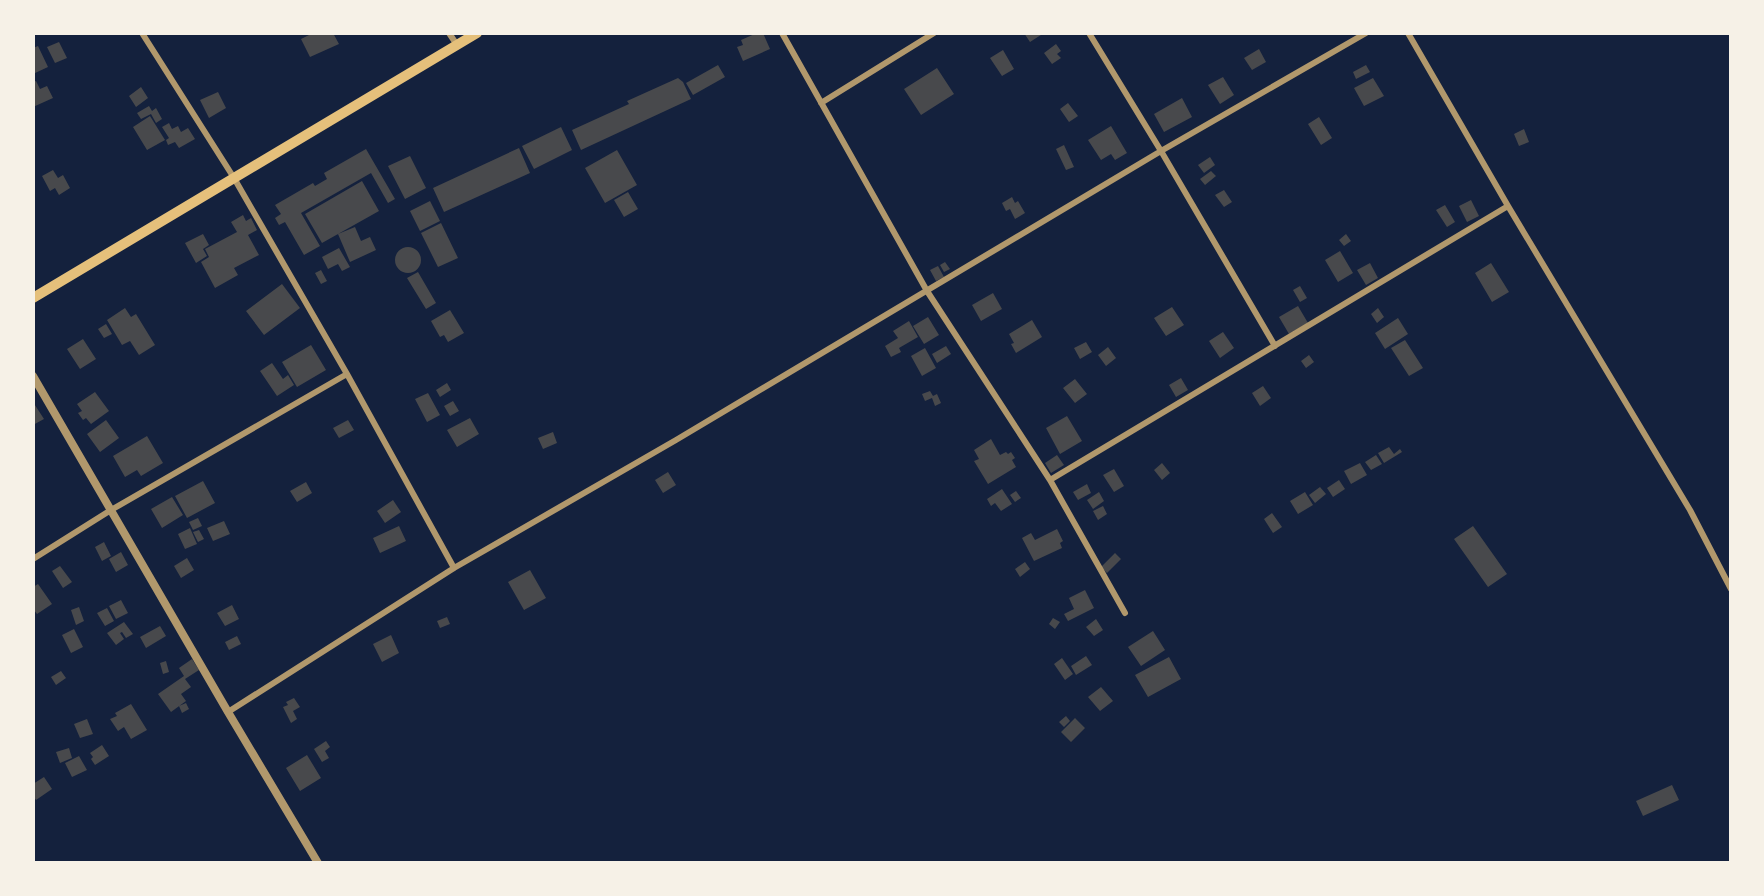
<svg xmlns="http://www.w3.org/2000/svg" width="1764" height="896" viewBox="0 0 1764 896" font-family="Manrope,sans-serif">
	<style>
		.building { fill: #48494c }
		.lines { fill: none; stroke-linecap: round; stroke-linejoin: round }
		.minor { stroke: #b1986c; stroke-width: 6 }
		.tertiary { stroke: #b1986c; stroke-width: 8 }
		.trunk { stroke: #e5c07b; stroke-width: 10 }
	</style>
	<rect width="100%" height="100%" fill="#14213d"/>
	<path class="building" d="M313 33H333L339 44 310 57 301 39Z
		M757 33H763L770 49 743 61 737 47 743 45 741 40Z
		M1024 33H1044L1030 42Z
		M59 42 67 58 55 63 47 47Z
		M1056 44 1061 51 1057 54 1061 58 1052 64 1044 53Z
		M38 46 48 67 33 74V48Z
		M1259 49 1266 62 1252 70 1244 58Z
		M1003 50 1014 69 1002 76 990 58Z
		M718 65 725 77 693 95 686 83Z
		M1366 65 1370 72 1356 79 1353 72Z
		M937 68 954 94 921 115 904 89Z
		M1223 77 1234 95 1220 104 1208 85Z
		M678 78 683 82 691 99 581 150 572 130 629 104 627 101Z
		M1373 78 1384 96 1364 106 1354 88Z
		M36 81 40 89 47 86 53 98 33 107V82Z
		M141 87 148 98 136 107 129 96Z
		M218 92 226 108 209 118 200 100Z
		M1182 98 1192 117 1164 132 1154 114Z
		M1068 103 1078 116 1069 122 1060 109Z
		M149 106 152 111 156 108 162 119 156 123 151 114 141 119 137 113Z
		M150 116 165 140 147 150 133 127Z
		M1319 117 1332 138 1321 145 1308 124Z
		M169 123 172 129 178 126 181 132 188 128 195 139 179 148 175 142 168 145 166 140 169 138 162 127Z
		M1111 126 1127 153 1115 160 1111 154 1101 160 1088 140Z
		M561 127 572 150 534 169 522 146Z
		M1524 129 1529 142 1519 146 1514 134Z
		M1064 145 1074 167 1066 170 1056 149Z
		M519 148 530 173 444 212 433 188Z
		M366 149 395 199 388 203 371 173 301 213 320 246 304 255 285 222 279 225 275 218 281 214 275 205 313 183 315 186 327 179 324 173Z
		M617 150 637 185 605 203 585 168Z
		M410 156 426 188 405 199 388 166Z
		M1210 157 1215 165 1204 173 1198 165Z
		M53 170 58 178 63 175 70 188 59 195 55 188 50 191 42 176Z
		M1211 171 1216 176 1205 185 1200 179Z
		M362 181 379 211 322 243 305 214Z
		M1224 190 1232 202 1224 207 1215 195Z
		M628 192 638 209 624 217 614 200Z
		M1012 197 1015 203 1018 201 1025 213 1015 219 1010 209 1006 211 1002 203Z
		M1471 200 1479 216 1467 222 1459 206Z
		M430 201 440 221 420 231 410 211Z
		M1445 205 1455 222 1447 227 1436 210Z
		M243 215 246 221 251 218 257 230 248 235 259 255 234 268 238 275 215 288 201 262 209 257 205 249 237 232 231 222Z
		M441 223 458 258 438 267 421 233Z
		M355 227 361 241 370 237 376 250 350 262 338 234Z
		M203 234 209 245 203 249 207 256 196 263 185 243Z
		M1346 234 1351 241 1344 246 1339 240Z
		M395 260a13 13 0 1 1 26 0a13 13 0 1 1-26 0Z
		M339 248 350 267 342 271 338 264 328 269 322 257Z
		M1340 251 1353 273 1338 282 1325 260Z
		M945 262 950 269 944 272 940 265Z
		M1370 263 1378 278 1366 285 1357 270Z
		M1491 263 1509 292 1492 302 1475 273Z
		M938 266 944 277 936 281 930 270Z
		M321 270 327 281 321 284 315 273Z
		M418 272 436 303 426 309 407 278Z
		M282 284 300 308 264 335 246 311Z
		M1300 286 1307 298 1300 302 1293 290Z
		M993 293 1002 309 981 321 972 305Z
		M1298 306 1308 323 1289 334 1279 317Z
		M1172 307 1184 325 1166 336 1154 318Z
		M125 308 131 317 136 314 155 345 139 355 130 341 122 345 107 320Z
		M1378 308 1384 317 1377 323 1371 314Z
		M450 310 464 333 448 342 444 335 440 337 431 321Z
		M928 317 939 335 924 344 913 326Z
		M1398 318 1408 334 1385 349 1375 333Z
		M1032 320 1042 337 1016 353 1011 344 1014 343 1009 334Z
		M909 321 918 337 899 348 901 352 891 357 885 346 898 338 893 331Z
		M106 324 112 334 104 338 98 329Z
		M1223 332 1234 348 1220 358 1209 341Z
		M83 339 96 359 80 369 67 349Z
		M1405 340 1423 368 1409 376 1391 348Z
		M1086 342 1092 352 1080 359 1074 348Z
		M311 345 326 370 297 387 282 362Z
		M946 346 951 354 937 363 932 354Z
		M1108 347 1116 358 1106 366 1098 355Z
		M925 348 936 368 922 376 911 356Z
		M1309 355 1314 362 1306 368 1301 361Z
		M272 363 283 379 288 375 294 385 277 396 260 371Z
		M1181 378 1188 390 1176 397 1169 385Z
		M1075 379 1087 394 1075 403 1063 388Z
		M447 383 451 390 440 397 436 390Z
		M1263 386 1271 398 1260 406 1252 393Z
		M930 391 933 396 937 394 941 403 935 406 932 398 925 401 922 394Z
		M95 392 109 411 91 424 86 418 83 420 78 413 82 411 77 404Z
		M428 393 440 415 427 422 415 399Z
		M453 401 459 411 450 416 444 406Z
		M33 402 44 419 33 425Z
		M1067 416 1082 441 1060 454 1046 428Z
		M470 418 479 434 457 447 447 430Z
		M106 420 119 438 100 452 87 434Z
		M348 420 354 430 339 438 333 428Z
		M553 432 557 443 543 449 538 438Z
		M147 436 163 463 141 476 137 470 125 477 113 456Z
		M991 439 1000 455 1006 452 1008 454 1011 452 1015 458 1012 460 1016 467 988 484 974 461 979 459 974 450Z
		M1389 447 1394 454 1400 449 1402 452 1384 463 1378 453Z
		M1057 455 1064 465 1051 473 1045 463Z
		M1376 455 1382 464 1371 470 1365 462Z
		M1162 463 1170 473 1162 480 1154 470Z
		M1360 463 1367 475 1351 484 1344 471Z
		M1114 469 1124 486 1114 492 1103 475Z
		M668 472 676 485 663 493 655 480Z
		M1339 480 1345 489 1333 497 1327 488Z
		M203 481 215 503 187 518 175 496Z
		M306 482 312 493 297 502 290 491Z
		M1087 484 1091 493 1078 500 1073 492Z
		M1320 487 1326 494 1315 503 1309 495Z
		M1002 489 1012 504 1001 511 995 503 991 506 987 499Z
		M1016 491 1021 498 1015 502 1010 495Z
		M1099 492 1104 501 1093 509 1087 500Z
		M1305 492 1313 505 1298 514 1290 501Z
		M172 497 183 515 162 528 151 509Z
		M393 500 401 512 385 523 377 511Z
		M1103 506 1107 514 1098 520 1093 511Z
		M1272 513 1282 527 1273 533 1264 519Z
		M198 518 202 526 193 530 189 522Z
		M224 521 230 534 213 541 207 528Z
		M399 526 406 541 380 553 373 538Z
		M1473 526 1507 574 1488 587 1454 539Z
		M190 528 197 544 185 549 178 534Z
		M1057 529 1063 541 1060 543 1062 548 1034 561 1022 538 1031 533 1035 540Z
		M199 530 204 539 198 542 193 532Z
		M104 542 111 556 102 561 95 547Z
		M121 552 128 565 116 572 109 559Z
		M1115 553 1121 559 1107 573 1101 567Z
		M187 558 194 570 181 578 174 566Z
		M1025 562 1030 569 1020 577 1015 569Z
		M60 566 72 582 63 588 52 571Z
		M530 570 546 598 524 610 508 582Z
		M38 584 52 604 37 614 33 609V587Z
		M1085 590 1094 608 1068 621 1064 614 1074 609 1069 598Z
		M121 600 128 613 116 619 109 606Z
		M232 605 239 619 225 626 217 613Z
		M79 607 84 621 76 625 71 610Z
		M107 608 114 621 105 626 97 613Z
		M447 617 450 624 440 628 437 621Z
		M1053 618 1060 622 1055 629 1049 624Z
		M1096 619 1103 630 1094 636 1086 627Z
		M124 622 133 634 126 638 122 632 120 633 124 639 116 645 107 633Z
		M160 626 166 636 146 648 140 637Z
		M74 629 83 647 71 653 62 635Z
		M1153 631 1165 650 1141 666 1128 647Z
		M391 635 399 653 382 662 373 644Z
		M237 636 241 644 229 650 225 642Z
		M1086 656 1092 665 1076 675 1071 666Z
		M1169 657 1181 679 1148 697 1135 675Z
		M1062 658 1073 674 1065 680 1054 664Z
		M192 659 199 670 185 679 191 687 181 694 186 701 171 712 158 694 184 676 179 668Z
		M166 661 169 672 163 674 160 663Z
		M61 671 66 678 56 685 51 677Z
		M1101 687 1113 701 1100 711 1088 697Z
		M294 698 300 707 293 711 297 719 291 723 283 707 288 705 286 702Z
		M186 703 189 709 182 713 179 706Z
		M131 704 147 730 131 739 124 727 118 731 110 719 117 716 115 713Z
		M1066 716 1070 721 1064 727 1059 722Z
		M1075 718 1085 728 1071 742 1061 732Z
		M87 719 93 734 80 738 74 724Z
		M326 741 330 747 325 751 329 758 322 762 314 749Z
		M102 745 109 756 95 765 91 759 93 757 90 753Z
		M69 748 72 758 60 763 56 752Z
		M307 755 321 778 300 791 286 768Z
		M79 756 87 770 72 777 65 763Z
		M44 777 52 789 36 800 33 796V784Z
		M1672 785 1679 800 1643 816 1636 801Z"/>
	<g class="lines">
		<path class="minor" d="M142 33 234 178 347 374 454 568
			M449 33 457 45
			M782 33 927 291 1050 480 1125 613
			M1089 33 1161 151 1275 346
			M1408 33 1508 206 1690 510 1731 589
			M821 103 934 33
			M1050 480 1508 206
			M33 559 111 510 347 374
			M228 712 454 568 676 440 1161 151 1366 33"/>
		<path class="tertiary" d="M33 376 228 712 318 863"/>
		<path class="trunk" d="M33 298 477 33"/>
	</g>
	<rect width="1764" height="896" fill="none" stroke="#f6f1e7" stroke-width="70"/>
</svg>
